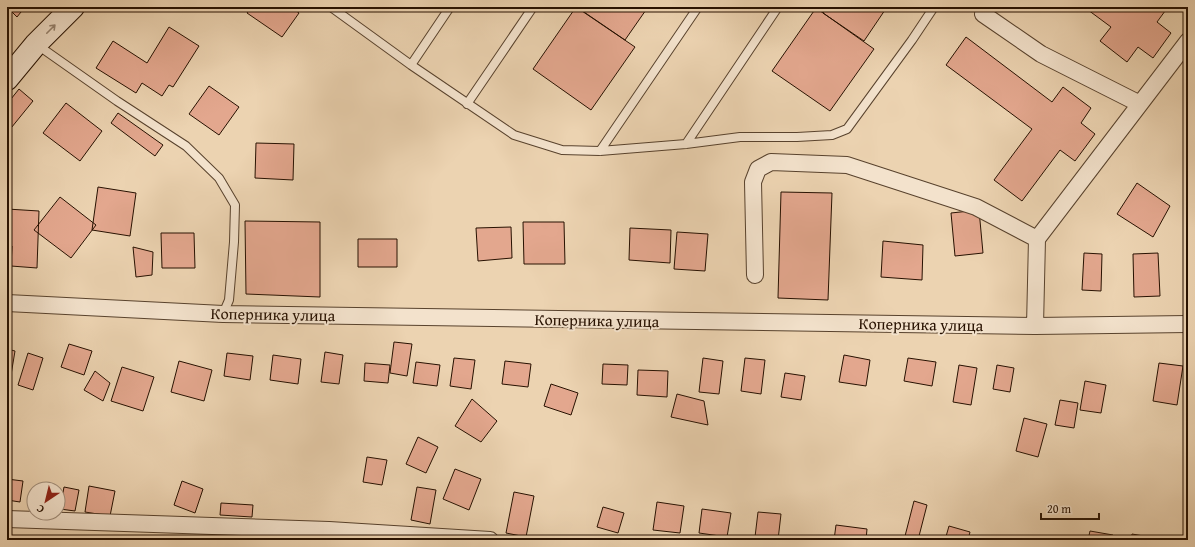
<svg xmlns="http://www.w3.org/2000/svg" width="1195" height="547" viewBox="0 0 1195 547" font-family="'Gentium Book Plus',serif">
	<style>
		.building { fill: #e3a78e; stroke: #271101 }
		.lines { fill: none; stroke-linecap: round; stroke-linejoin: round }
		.lane-casing { stroke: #58422d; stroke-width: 10 }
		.street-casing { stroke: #58422d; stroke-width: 18 }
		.secondary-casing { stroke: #271101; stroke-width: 24 }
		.lane { stroke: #f3e2cc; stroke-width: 8 }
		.street { stroke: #f3e2cc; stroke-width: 16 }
		.secondary { stroke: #f3e2cc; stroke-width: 22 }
		.oneway { stroke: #978471 }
		.labels { text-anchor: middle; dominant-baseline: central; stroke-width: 4; stroke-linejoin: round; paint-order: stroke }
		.street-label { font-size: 16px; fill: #271101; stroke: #f3e2cc }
	</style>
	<rect width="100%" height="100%" fill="#ecd3b1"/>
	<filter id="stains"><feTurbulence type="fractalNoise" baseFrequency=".005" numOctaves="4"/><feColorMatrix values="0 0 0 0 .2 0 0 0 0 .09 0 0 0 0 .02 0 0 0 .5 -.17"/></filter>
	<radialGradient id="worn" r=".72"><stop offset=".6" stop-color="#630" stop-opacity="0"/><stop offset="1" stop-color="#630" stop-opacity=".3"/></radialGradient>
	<path class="building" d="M7 7H25L17 17Z
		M251 7H291L299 13 282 37 247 13Z
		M576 7 635 47 591 110 533 69Z
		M588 7H648L625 40 584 12Z
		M827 7H887L864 41 823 13Z
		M1084 7H1168L1157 22 1171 33 1153 58 1138 47 1127 62 1100 41 1111 27Z
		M816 8 874 49 830 111 772 71Z
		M169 27 199 46 173 87 169 85 162 96 142 83 136 93 96 68 113 41 147 63Z
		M966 37 1052 102 1063 87 1091 108 1081 123 1095 134 1075 161 1060 150 1022 201 994 180 1032 129 946 65Z
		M209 86 239 107 219 135 189 114Z
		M19 89 33 101 7 133V104Z
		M66 103 102 131 80 161 43 133Z
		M118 113 163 145 155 156 111 123Z
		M256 143 294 144 293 180 255 178Z
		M1137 183 1170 206 1153 237 1117 214Z
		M98 187 136 193 130 236 92 230Z
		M781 192 832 193 828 300 778 298Z
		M60 197 96 225 71 258 34 230Z
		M7 209 39 211 37 268 11 266 12 246H7Z
		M979 210 983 253 955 256 951 213Z
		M245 221 320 222V297L246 294Z
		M523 222H564L565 264H524Z
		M511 227 512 258 478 261 476 228Z
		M630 228 671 230 670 263 629 260Z
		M677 232 708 234 705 271 674 269Z
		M161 233H194L195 268H162Z
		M358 239H397V267H358Z
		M883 241 923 245 922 280 881 277Z
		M133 247 153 252 152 275 136 277Z
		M1084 253 1102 254 1101 291 1082 290Z
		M1158 253 1160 296 1134 297 1133 254Z
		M394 342 412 344 407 376 390 373Z
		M69 344 92 351 84 375 61 367Z
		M7 349 15 351 11 375 7 374Z
		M325 352 343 355 339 384 321 382Z
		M28 353 43 358 33 390 18 385Z
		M227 353 253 356 250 380 224 376Z
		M273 355 301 359 298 384 270 380Z
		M844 355 870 360 866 386 839 382Z
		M454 358 475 360 471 389 450 386Z
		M703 358 723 361 719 394 699 392Z
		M745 358 765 360 761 394 741 391Z
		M908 358 936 362 932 386 904 381Z
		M179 361 212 370 204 401 171 392Z
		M505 361 531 364 528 387 502 384Z
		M416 362 440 365 437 386 413 383Z
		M365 363 390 365 388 383 364 381Z
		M1159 363 1183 366 1177 405 1153 401Z
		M603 364 628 365 627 385 602 384Z
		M959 365 977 368 971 405 953 402Z
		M997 365 1014 368 1010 392 993 389Z
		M122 367 154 377 143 411 111 401Z
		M638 370 668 371 667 397 637 395Z
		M95 371 110 383 103 401 84 390Z
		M785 373 805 376 801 400 781 397Z
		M1085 381 1106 385 1101 413 1080 410Z
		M551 384 578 393 571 415 544 406Z
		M677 394 704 401 708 425 671 417Z
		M472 399 497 421 481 442 455 426Z
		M1060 400 1078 403 1074 428 1055 425Z
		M1024 418 1047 424 1038 457 1016 451Z
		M418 437 438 447 426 473 406 464Z
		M367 457 387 460 382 485 363 482Z
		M455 469 481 479 469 510 443 499Z
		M7 479 23 481 20 502 7 500Z
		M182 481 203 489 195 513 174 505Z
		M89 486 115 491 110 516 85 512Z
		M64 487 79 490 75 511 60 509Z
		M417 487 436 490 430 524 411 520Z
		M514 492 534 496 526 537 506 533Z
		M914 501 927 505 918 540H904Z
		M657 502 684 506 680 533 653 530Z
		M221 503 253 505 252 517 220 515Z
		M603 507 624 513 618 533 597 527Z
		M702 509 731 513 727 537 699 533Z
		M758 512 781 514 778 540 755 537Z
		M836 525 867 529 866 540H834Z
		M949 526 970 532 968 540H945Z
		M1090 531 1113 535 1112 540H1088Z
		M1132 534 1155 538V540H1131Z"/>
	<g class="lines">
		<g class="lane-casing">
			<path id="lane" d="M331 7 411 65 514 135 562 150 600 151 686 144 740 137H797L832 135 847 129 912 40 934 7
				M36 44 117 101 186 146 219 178 235 205 234 242 229 300 223 314
				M411 65 450 7
				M467 104 533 7
				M686 144 778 7
				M600 151 698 7"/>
		</g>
		<g class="street-casing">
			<path id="street" d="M983 14 1041 54 1140 104
				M755 275 753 182 758 169 771 162 847 165 976 207 1037 239
				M7 303 223 314 1035 326 1188 324
				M1035 326 1037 239 1188 41
				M7 519 329 530 490 540"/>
		</g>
		<g class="secondary-casing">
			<path id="secondary" d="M7 79 36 44 73 7"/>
		</g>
		<use href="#lane" class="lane"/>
		<use href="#street" class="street"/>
		<use href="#secondary" class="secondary"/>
	</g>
	<defs><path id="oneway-shaft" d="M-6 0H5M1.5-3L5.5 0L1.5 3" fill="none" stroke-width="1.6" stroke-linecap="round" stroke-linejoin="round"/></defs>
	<use class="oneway" href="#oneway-shaft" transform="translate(51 29) rotate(-45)"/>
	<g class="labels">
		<g class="street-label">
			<text transform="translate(273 314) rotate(1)">Коперника улица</text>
			<text transform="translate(597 320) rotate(1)">Коперника улица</text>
			<text transform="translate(921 324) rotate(1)">Коперника улица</text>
		</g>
	</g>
	<rect width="1195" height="547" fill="none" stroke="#ecd3b1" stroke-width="24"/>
	<rect x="8" y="8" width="1179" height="531" fill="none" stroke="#271101" stroke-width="2"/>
	<rect x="12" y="12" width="1171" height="523" fill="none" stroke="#271101"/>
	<g transform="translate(46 501) rotate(215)"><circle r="19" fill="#f3e2cc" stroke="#a18e7b"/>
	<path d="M0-3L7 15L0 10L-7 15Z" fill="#8f2418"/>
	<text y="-6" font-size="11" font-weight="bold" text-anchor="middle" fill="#271101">С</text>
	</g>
	<path d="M1041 513v6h58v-6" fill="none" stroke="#271101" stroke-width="2"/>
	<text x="1047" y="513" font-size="12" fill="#271101" stroke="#f3e2cc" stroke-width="3" paint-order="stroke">20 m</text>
	<rect width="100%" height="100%" filter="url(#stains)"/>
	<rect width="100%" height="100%" fill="url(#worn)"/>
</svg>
